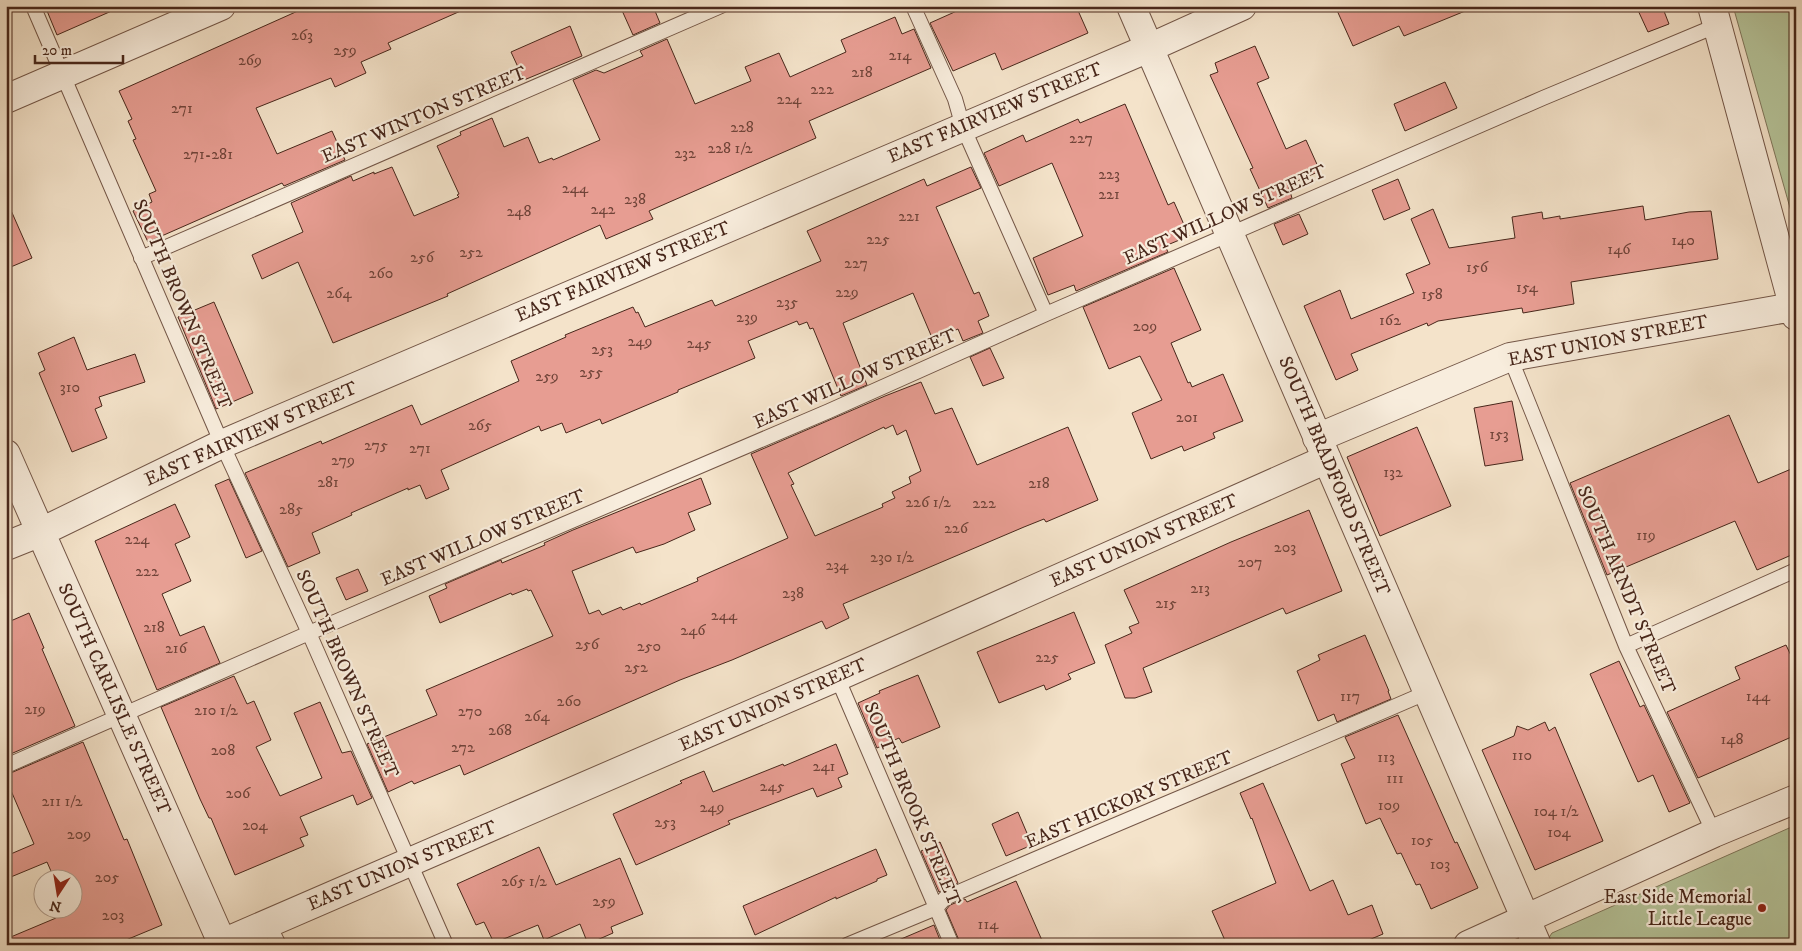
<svg xmlns="http://www.w3.org/2000/svg" width="1802" height="951" viewBox="0 0 1802 951" font-family="'IM FELL DW Pica',serif">
	<style>
		.green { fill: #b6c59b; stroke: #7f765b }
		.building { fill: #e79d92; stroke: #48271b; fill-rule: evenodd }
		.lines { fill: none; stroke-linecap: round; stroke-linejoin: round }
		.lane-casing { stroke: #735647; stroke-width: 16 }
		.street-casing { stroke: #735647; stroke-width: 30 }
		.lane { stroke: #f8eddd; stroke-width: 14 }
		.street { stroke: #f8eddd; stroke-width: 28 }
		.poi-dot { fill: #8f2418; stroke: #f8eddd; stroke-width: 2 }
		.labels { text-anchor: middle; dominant-baseline: central; stroke-width: 4.5; stroke-linejoin: round; paint-order: stroke }
		.number-label { font-size: 16px; fill: #704439 }
		.street-label { font-size: 19px; fill: #48271b; stroke: #f8eddd }
		.poi-label { font-size: 19px; fill: #48271b; stroke: #f8eddd; text-anchor: end }
	</style>
	<rect width="100%" height="100%" fill="#f4e3ca"/>
	<filter id="stains"><feTurbulence type="fractalNoise" baseFrequency=".004" numOctaves="4"/><feColorMatrix values="0 0 0 0 .2 0 0 0 0 .09 0 0 0 0 .02 0 0 0 .5 -.17"/></filter>
	<radialGradient id="worn" r=".72"><stop offset=".6" stop-color="#630" stop-opacity="0"/><stop offset="1" stop-color="#630" stop-opacity=".3"/></radialGradient>
	<path class="green" d="M1733 6H1796V229Z
		M1796 825V945H1547L1548 939 1552 933Z"/>
	<path class="building" d="M45 6H123L57 35Z
		M309 6H472L388 43 391 49 361 62 366 73 335 87 331 78 256 108 277 154 332 131 345 160 284 186 282 183 148 242 133 211 152 202 149 194 156 191 133 140 136 139 128 121 132 119 119 91Z
		M620 6H653L660 23 633 35Z
		M968 6H1076L1088 33 1002 70 995 53 953 71 930 23Z
		M1335 6H1475V7L1404 36 1399 26 1353 46Z
		M1636 6H1662L1669 24 1648 32Z
		M895 17 902 34 914 29 931 68 809 121 816 138 649 211 653 219 606 239 600 225 447 294 448 296 333 343 298 262 262 279 252 255 303 232 291 203 351 176 353 181 374 172V174L392 167 414 216 459 197 457 195 459 194 437 146 461 135 460 132 492 118 504 147 528 137 539 163 552 158 553 160 600 140 573 80 596 70 604 73 643 56 640 51 667 39 695 104 751 81 745 67 779 53 790 77 846 52 841 40Z
		M570 26 582 56 524 80 511 52Z
		M1255 46 1269 78 1257 83 1286 149 1306 140 1320 171 1288 185 1292 198 1268 208 1250 169 1253 168 1210 75 1218 72 1215 63Z
		M1445 82 1457 108 1405 131 1394 104Z
		M1125 104 1168 205 1174 202 1189 236 1165 246 1168 252 1076 291 1074 285 1048 295 1033 258 1083 236 1052 163 999 186 984 153 1023 135 1026 142 1078 119 1080 123Z
		M971 167 981 188 936 207 974 294 979 292 989 316 978 321 983 333 963 341 958 329 933 340 913 293 843 323 867 385 841 396 813 328 810 329 807 322 799 325 797 321 748 341 755 358 678 390V392L602 424 600 419 566 433 562 423 541 431 539 426 441 470 449 489 426 499 420 485 408 490V488L351 513 352 515 312 533 320 553 288 567 245 473 321 441 322 444 412 405 421 425 519 381 511 361 566 337 565 335 633 307 636 313 638 312 645 327 712 300 715 306 748 292 821 261 807 231 924 179 927 186Z
		M1398 179 1410 209 1384 220 1372 190Z
		M6 199 32 258 6 269Z
		M1643 206 1645 220 1689 212 1711 211 1718 259 1571 282 1574 304 1523 313 1522 308 1438 321 1428 326 1427 323 1351 354 1358 370 1336 380 1304 306 1340 290 1351 319 1414 293 1406 274 1430 264 1411 219 1433 209 1449 248 1515 238 1512 217 1542 212 1543 219 1560 216V219Z
		M1299 214 1308 234 1283 245 1274 224Z
		M1174 268 1201 330 1171 343 1188 383 1190 382 1192 387 1223 374 1243 421 1213 433 1215 438 1184 451 1182 446 1151 459 1132 413 1162 400 1140 356 1109 369 1083 307Z
		M214 302 253 393 216 409 178 317Z
		M74 337 87 370 135 354 145 382 99 397 102 406 95 409 107 438 72 452 39 373 45 370 38 353Z
		M990 348 1004 378 983 386 970 357Z
		M921 382 935 414 952 408 977 465 1068 427 1098 500 1046 522 1044 519 1024 527 843 604 849 618 826 629 822 621 732 660 680 680 464 775 460 765 414 784 412 781 388 792 367 744 437 715 426 690 553 636 531 590 528 591 527 589 512 595 511 593 440 623 429 596 447 588 445 584 501 560 502 563 545 545 544 543 573 530 701 478 711 504 688 513 695 530 664 544 636 553 633 547 572 571 589 614 599 610 602 615 621 607 623 610 640 603 641 605 698 581 697 578 788 538 751 454 885 396ZM893 425 897 435 906 430 921 471 909 477 911 483 892 492 895 498 882 504 883 507 815 536 791 485 794 484 788 473 884 427 885 429Z
		M1512 401 1523 460 1485 466 1474 408Z
		M1729 415 1758 483 1796 467V553L1757 570 1735 521 1607 575 1570 483Z
		M1417 427 1451 506 1380 536 1347 457Z
		M229 479 262 551 246 558 215 485Z
		M175 504 190 537 175 544 191 581 162 594 180 636 204 626 220 663 157 690 95 541Z
		M1309 510 1342 591 1286 614 1283 608 1143 668 1152 692 1135 698H1125L1105 645 1132 633 1129 627 1139 623 1124 590 1231 542Z
		M358 569 368 591 346 600 336 578Z
		M1074 612 1095 663 1068 674 1071 679 1046 690 1044 685 999 703 977 652Z
		M29 613 44 648 42 649 75 726 6 756V623Z
		M1365 635 1389 691H1388L1391 699 1337 722 1334 714 1318 721 1297 671 1320 660 1318 655Z
		M1786 645 1796 666V735L1698 778 1667 712 1740 679 1735 667Z
		M1619 661 1640 707 1644 705 1690 803 1669 812 1653 775 1638 782 1590 674Z
		M918 675 940 727 902 743 899 738 877 748 858 703 880 693 879 691Z
		M234 676 247 704 254 701 271 740 256 747 280 796 322 778 294 713 320 702 342 753 351 751 372 798 357 805 353 795 300 817 308 835 300 838 304 846 235 875 211 818H209L200 799 161 707Z
		M1398 715 1455 843 1457 842 1478 888 1431 909 1420 884 1416 885 1401 853 1397 854 1380 818 1366 824 1341 764 1355 758 1345 737Z
		M1545 722 1549 731 1555 727 1603 841 1535 870 1482 750 1514 736 1517 726 1528 730Z
		M83 742 124 840 127 839 162 925 114 945H6V939L56 918 54 913 64 908H72V878H54L47 862 6 879V856L34 844 6 779V775Z
		M836 744 848 774 838 778 842 787 817 797 813 788 728 821 730 824 636 865 613 814 682 783 680 781 704 771 713 792 783 764 784 766Z
		M1263 783 1310 891 1333 880 1348 915 1372 905 1383 934 1357 945H1227L1212 911 1276 883 1252 818 1251 819 1240 793Z
		M1018 812 1032 845 1006 856 992 824Z
		M940 842 958 883 939 892 921 851Z
		M539 847 556 885 620 858 643 914 611 927 613 933 588 944 580 924 544 940 538 925 494 943 484 922 476 925 457 884Z
		M876 849 887 875 877 879V881L836 899V897L755 935 743 906Z
		M1016 881 1044 945H961L946 910 950 905 965 899 967 902Z
		M934 925 942 945H887Z"/>
	<g class="lines">
		<g class="lane-casing">
			<path id="lane" d="M33 6 222 444 309 633 446 945
				M913 6 955 99 963 127 1046 314
				M141 258 721 6
				M1510 357 1626 646 1714 833
				M1626 646 1796 570
				M837 677 952 945
				M6 766 309 633 829 411 1046 314 1543 98 1718 25
				M268 923 279 945
				M847 945 936 908 945 898C1105 828 1267 762 1428 692"/>
		</g>
		<g class="street-casing">
			<path id="street" d="M1131 6 1537 945
				M1712 6 1796 316
				M6 99 221 6
				M1317 438 1510 357 1793 307
				M6 454 223 945
				M6 546 41 532 222 444 1149 48 1242 6
				M218 945 837 677 1327 459
				M1468 945 1714 833 1796 799"/>
		</g>
		<use href="#lane" class="lane"/>
		<use href="#street" class="street"/>
	</g>
	<circle class="poi-dot" cx="1762" cy="908" r="5"/>
	<g class="labels">
		<g class="number-label">
			<text x="302" y="35">263</text>
			<text x="345" y="50">259</text>
			<text x="900" y="55">214</text>
			<text x="250" y="60">269</text>
			<text x="862" y="72">218</text>
			<text x="822" y="89">222</text>
			<text x="789" y="99">224</text>
			<text x="182" y="108">271</text>
			<text x="742" y="127">228</text>
			<text x="1081" y="138">227</text>
			<text x="730" y="148">228 1/2</text>
			<text x="685" y="153">232</text>
			<text x="208" y="154">271-281</text>
			<text x="1109" y="174">223</text>
			<text x="575" y="188">244</text>
			<text x="1109" y="194">221</text>
			<text x="635" y="199">238</text>
			<text x="603" y="209">242</text>
			<text x="519" y="211">248</text>
			<text x="909" y="216">221</text>
			<text x="878" y="239">225</text>
			<text x="1683" y="240">140</text>
			<text x="1619" y="249">146</text>
			<text x="471" y="252">252</text>
			<text x="422" y="257">256</text>
			<text x="856" y="263">227</text>
			<text x="1477" y="267">156</text>
			<text x="381" y="273">260</text>
			<text x="1527" y="287">154</text>
			<text x="847" y="292">229</text>
			<text x="339" y="293">264</text>
			<text x="1432" y="294">158</text>
			<text x="787" y="302">235</text>
			<text x="747" y="317">239</text>
			<text x="1390" y="320">162</text>
			<text x="1145" y="326">209</text>
			<text x="640" y="341">249</text>
			<text x="699" y="343">245</text>
			<text x="602" y="349">253</text>
			<text x="591" y="372">255</text>
			<text x="547" y="376">259</text>
			<text x="70" y="387">310</text>
			<text x="1187" y="417">201</text>
			<text x="480" y="425">265</text>
			<text x="1499" y="434">153</text>
			<text x="376" y="445">275</text>
			<text x="420" y="448">271</text>
			<text x="343" y="460">279</text>
			<text x="1393" y="472">132</text>
			<text x="328" y="482">281</text>
			<text x="1039" y="483">218</text>
			<text x="928" y="502">226 1/2</text>
			<text x="984" y="503">222</text>
			<text x="291" y="509">285</text>
			<text x="956" y="528">226</text>
			<text x="1646" y="535">119</text>
			<text x="137" y="539">224</text>
			<text x="1285" y="547">203</text>
			<text x="892" y="557">230 1/2</text>
			<text x="1250" y="562">207</text>
			<text x="837" y="565">234</text>
			<text x="147" y="571">222</text>
			<text x="1200" y="588">213</text>
			<text x="793" y="593">238</text>
			<text x="1166" y="603">215</text>
			<text x="724" y="615">244</text>
			<text x="154" y="627">218</text>
			<text x="693" y="630">246</text>
			<text x="587" y="644">256</text>
			<text x="649" y="646">250</text>
			<text x="176" y="648">216</text>
			<text x="1047" y="657">225</text>
			<text x="636" y="667">252</text>
			<text x="1350" y="696">117</text>
			<text x="1758" y="696">144</text>
			<text x="569" y="701">260</text>
			<text x="35" y="709">219</text>
			<text x="216" y="710">210 1/2</text>
			<text x="470" y="711">270</text>
			<text x="537" y="716">264</text>
			<text x="500" y="730">268</text>
			<text x="1732" y="739">148</text>
			<text x="463" y="747">272</text>
			<text x="223" y="750">208</text>
			<text x="1522" y="755">110</text>
			<text x="1386" y="757">113</text>
			<text x="824" y="766">241</text>
			<text x="1395" y="778">111</text>
			<text x="772" y="786">245</text>
			<text x="238" y="793">206</text>
			<text x="62" y="801">211 1/2</text>
			<text x="1389" y="805">109</text>
			<text x="712" y="807">249</text>
			<text x="1556" y="811">104 1/2</text>
			<text x="665" y="822">253</text>
			<text x="255" y="825">204</text>
			<text x="1559" y="832">104</text>
			<text x="79" y="834">209</text>
			<text x="1422" y="840">105</text>
			<text x="1440" y="864">103</text>
			<text x="107" y="877">205</text>
			<text x="524" y="881">265 1/2</text>
			<text x="604" y="901">259</text>
			<text x="113" y="915">203</text>
			<text x="988" y="924">114</text>
		</g>
		<g class="street-label">
			<text transform="translate(995 113) rotate(-23)">EAST FAIRVIEW STREET</text>
			<text transform="translate(424 115) rotate(-23)">EAST WINTON STREET</text>
			<text transform="translate(1225 215) rotate(-24)">EAST WILLOW STREET</text>
			<text transform="translate(623 272) rotate(-23)">EAST FAIRVIEW STREET</text>
			<text transform="translate(182 304) rotate(67)">SOUTH BROWN STREET</text>
			<text transform="translate(1608 341) rotate(-11)">EAST UNION STREET</text>
			<text transform="translate(855 379) rotate(-24)">EAST WILLOW STREET</text>
			<text transform="translate(251 434) rotate(-24)">EAST FAIRVIEW STREET</text>
			<text transform="translate(1334 476) rotate(67)">SOUTH BRADFORD STREET</text>
			<text transform="translate(483 538) rotate(-23)">EAST WILLOW STREET</text>
			<text transform="translate(1144 541) rotate(-24)">EAST UNION STREET</text>
			<text transform="translate(1626 590) rotate(67)">SOUTH ARNDT STREET</text>
			<text transform="translate(347 674) rotate(66)">SOUTH BROWN STREET</text>
			<text transform="translate(114 699) rotate(66)">SOUTH CARLISLE STREET</text>
			<text transform="translate(773 705) rotate(-24)">EAST UNION STREET</text>
			<text transform="translate(1129 800) rotate(-23)">EAST HICKORY STREET</text>
			<text transform="translate(912 804) rotate(67)">SOUTH BROOK STREET</text>
			<text transform="translate(402 866) rotate(-23)">EAST UNION STREET</text>
		</g>
		<g class="poi-label">
			<text x="1752" y="897">East Side Memorial<tspan x="1752" dy="22">Little League</tspan></text>
		</g>
	</g>
	<rect width="1802" height="951" fill="none" stroke="#f4e3ca" stroke-width="25"/>
	<rect x="8" y="8" width="1787" height="936" fill="none" stroke="#48271b" stroke-width="2.5"/>
	<rect x="12" y="12" width="1777" height="926" fill="none" stroke="#48271b"/>
	<g transform="translate(58 894) rotate(192)"><circle r="24" fill="#f8eddd" stroke="#b29e8f"/>
	<path d="M0-4L9 19L0 12L-9 19Z" fill="#8f2418"/>
	<text y="-8" font-size="14" font-weight="bold" text-anchor="middle" fill="#48271b">N</text>
	</g>
	<path d="M35 55v8h88v-8" fill="none" stroke="#48271b" stroke-width="2.5"/>
	<text x="42" y="55" font-size="15" fill="#48271b" stroke="#f8eddd" stroke-width="4" paint-order="stroke">20 m</text>
	<rect width="100%" height="100%" filter="url(#stains)"/>
	<rect width="100%" height="100%" fill="url(#worn)"/>
</svg>
